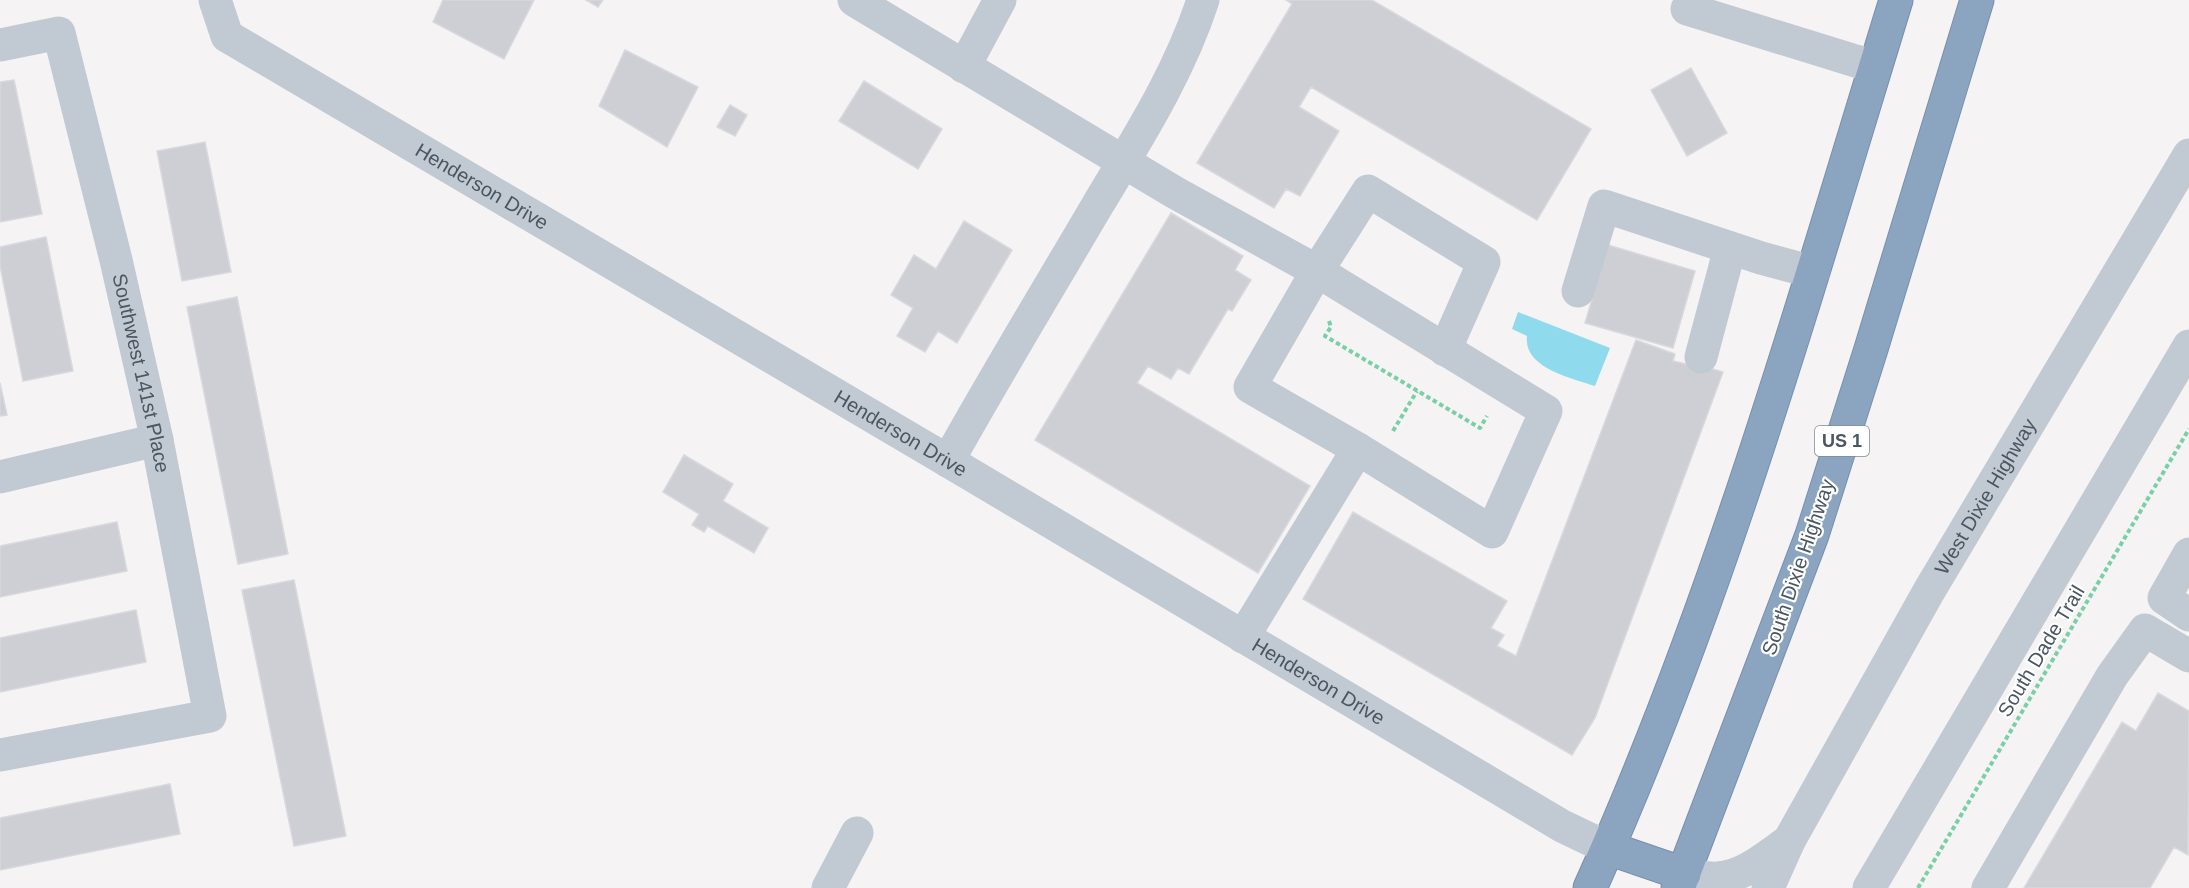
<svg xmlns="http://www.w3.org/2000/svg" width="2189" height="888" viewBox="0 0 2189 888" font-family="Helvetica,sans-serif">
	<style>
		.water { fill: #90daee }
		.building { fill: #cdcfd5; stroke: #d7d9de; stroke-width: 1.5 }
		.lines { fill: none; stroke-linecap: round; stroke-linejoin: round }
		.highway-casing { stroke: #7690ad; stroke-width: 35 }
		.path { stroke: #7ad0a6; stroke-width: 4; stroke-dasharray: 4.5 3; stroke-linecap: butt }
		.minor { stroke: #c1cad2; stroke-width: 33 }
		.highway { stroke: #8ba5c1; stroke-width: 33 }
		.labels { text-anchor: middle; dominant-baseline: central; stroke-width: 4.5; stroke-linejoin: round; paint-order: stroke }
		.shield { fill: #fff; stroke: #808990; stroke-width: 1.5 }
		.shield-label { font-size: 18px; font-weight: bold; fill: #4a5661 }
		.street-label { font-size: 20px; fill: #4a5661; stroke: #fff }
	</style>
	<rect width="100%" height="100%" fill="#f5f3f3"/>
	<path class="water" d="M1518 312 1610 348 1595 386C1572 378 1523 368 1527 336L1512 329Z"/>
	<path class="building" d="M443 0H534L504 59 433 22Z
		M586 0H603L598 7Z
		M1286 0H1372L1591 129 1537 220 1311 87 1299 107 1339 131 1300 196 1286 189 1274 208 1197 163 1292 4Z
		M625 50 698 87 667 147 599 106Z
		M1691 68 1727 133 1687 156 1651 90Z
		M14 80 42 214 0 222V82Z
		M864 81 942 129 918 169 839 121Z
		M730 105 747 115 735 136 717 127Z
		M205 142 231 272 182 281 157 151Z
		M1171 213 1243 256 1235 270 1251 280 1232 311 1228 309 1189 374 1178 368 1171 379 1148 366 1137 383 1310 486 1258 573 1035 440Z
		M964 221 1012 250 957 343 938 331 925 352 897 336 913 308 891 295 914 255 936 269Z
		M46 237 73 371 23 381 0 266V247Z
		M1608 245 1695 271 1673 348 1585 323Z
		M237 297 288 554 238 564 187 307Z
		M1636 340 1675 354 1673 361 1686 364 1692 363 1723 372 1595 718 1572 755 1303 599 1353 512 1507 601 1491 628 1504 635 1497 646 1516 656Z
		M0 383 7 415 0 416Z
		M684 455 733 484 723 501 768 528 754 553 708 526 704 532 692 525 699 514 663 492Z
		M117 522 127 571 0 597V546Z
		M294 580 346 836 294 846 242 590Z
		M136 610 146 662 0 692V638Z
		M2158 693 2189 711 2188 855 2174 847 2150 888H2024L2122 722 2136 731Z
		M170 784 180 834 0 870V818Z"/>
	<g class="lines">
		<g class="highway-casing">
			<path id="highway" d="M1608 848 1684 874
				M1590 888C1719 602 1804 299 1896 0
				M1678 888 1812 535 1871 349 1977 0"/>
		</g>
		<path class="path" d="M1329 321 1331 327 1325 336 1480 428 1487 416
			M1393 431 1417 391
			M1918 888 2189 429"/>
		<g class="minor">
			<path id="s1" d="M215 0 227 36 948 461 1562 826 1608 848"/>
			<path d="M854 0 1174 192 1317 271 1546 411 1492 532 1358 449 1243 637"/>
			<path d="M1687 9 1875 67"/>
			<path id="s2" d="M0 45 59 33 116 260 157 440 210 716 0 755"/>
			<path d="M964 67 1000 0"/>
			<path d="M1578 291 1604 206 1761 258 1813 272"/>
			<path d="M1701 357 1730 248"/>
			<path d="M1358 449 1250 387 1317 271 1368 191 1484 262 1445 350"/>
			<path d="M948 461C996 375 1047 291 1097 206 1137 139 1179 74 1203 0"/>
			<path d="M0 477 157 440"/>
			<path d="M2189 554 2164 598 2189 615"/>
			<path d="M1684 874C1695 875 1707 879 1718 878 1745 876 1767 856 1789 841"/>
			<path d="M828 888 857 833"/>
			<path id="s3" d="M1768 888 1789 841 1929 591 2189 155"/>
			<path d="M1869 888 2189 346"/>
			<path d="M1988 888 2112 676 2145 630 2189 656"/>
		</g>
		<use href="#highway" class="highway"/>
	</g>
	<g class="labels">
		<rect class="shield" x="1815" y="426" width="54" height="30" rx="4.5"/>
		<g class="shield-label">
			<text x="1842" y="441">US 1</text>
		</g>
		<g class="street-label">
			<text stroke="none"><textPath href="#s1" startOffset="334">Henderson Drive</textPath></text>
			<text stroke="none"><textPath href="#s2" startOffset="410">Southwest 141st Place</textPath></text>
			<text stroke="none"><textPath href="#s1" startOffset="820">Henderson Drive</textPath></text>
			<text stroke="none"><textPath href="#s3" startOffset="448">West Dixie Highway</textPath></text>
			<text transform="translate(1798 567) rotate(-71)">South Dixie Highway</text>
			<text transform="translate(2041 651) rotate(-59)">South Dade Trail</text>
			<text stroke="none"><textPath href="#s1" startOffset="1306">Henderson Drive</textPath></text>
		</g>
	</g>
</svg>
